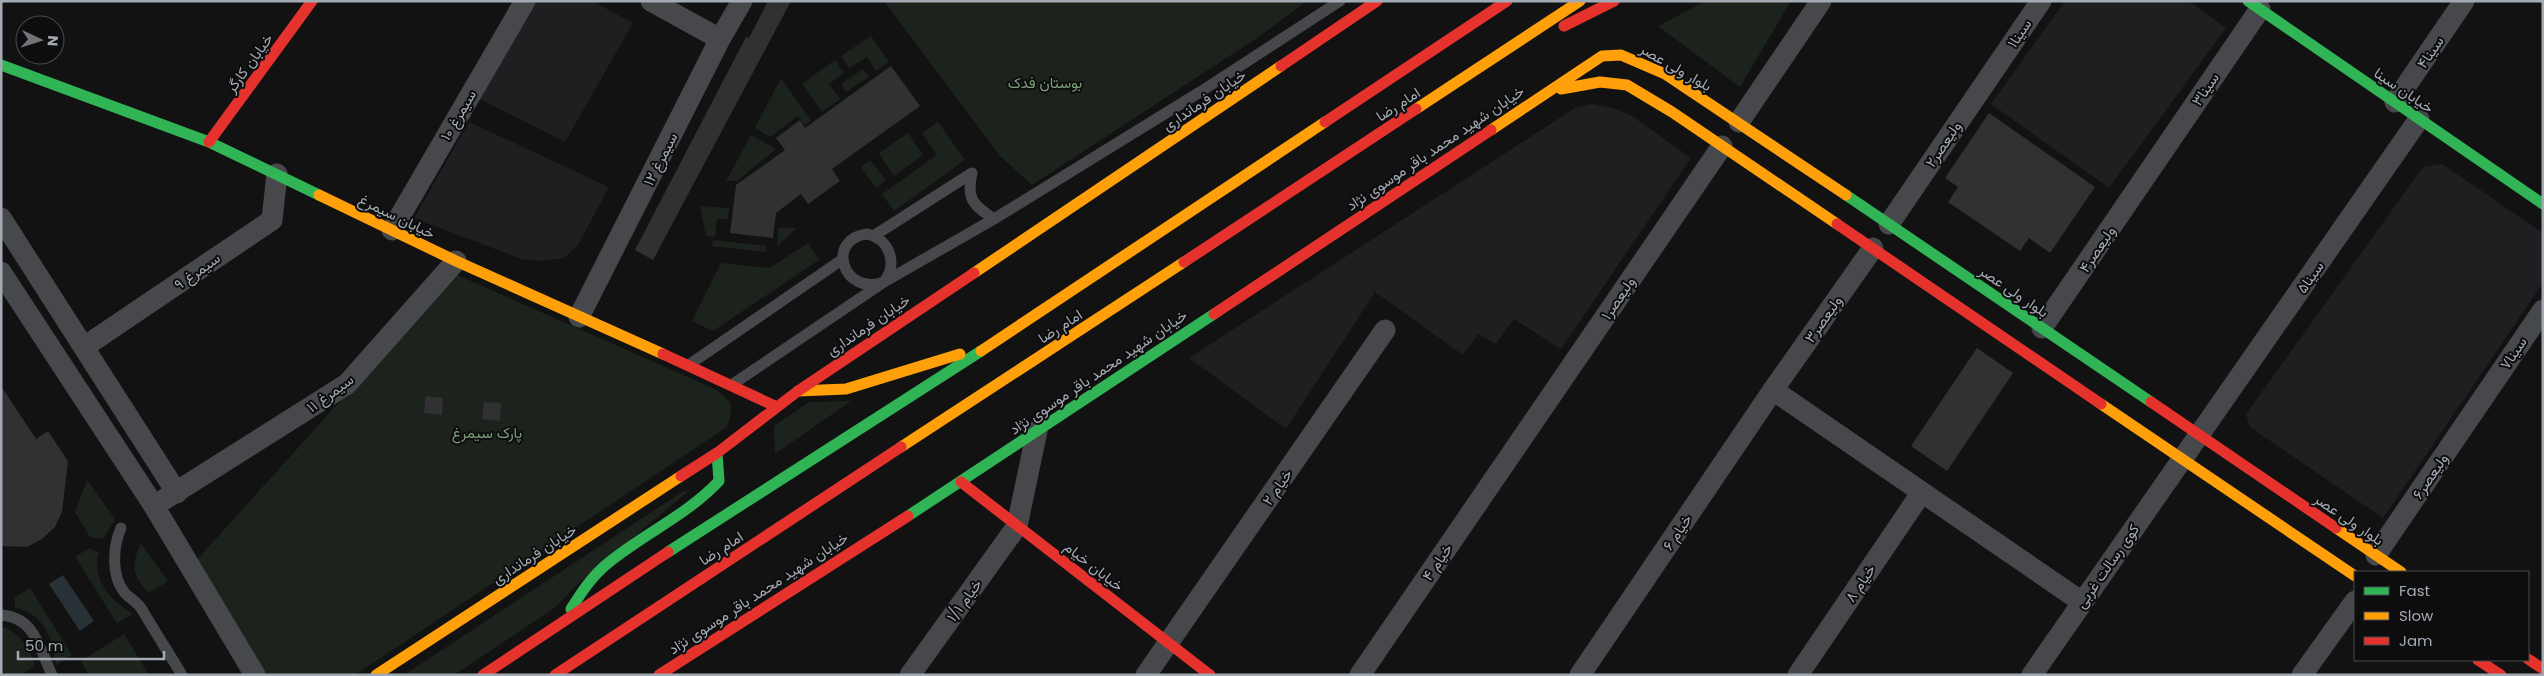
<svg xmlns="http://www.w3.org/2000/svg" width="2544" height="676" viewBox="0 0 2544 676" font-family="Poppins,Vazirmatn,sans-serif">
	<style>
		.built { fill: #1f1f21 }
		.green { fill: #1c231d }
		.water { fill: #283136 }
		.building { fill: #313133 }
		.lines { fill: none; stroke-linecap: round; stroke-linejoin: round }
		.lane { stroke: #47484b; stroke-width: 11 }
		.street { stroke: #47484b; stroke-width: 21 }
		.fast { stroke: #30b455; stroke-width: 11 }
		.slow { stroke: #ff9f0a; stroke-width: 11 }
		.jam { stroke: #e5322d; stroke-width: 11 }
		.labels { text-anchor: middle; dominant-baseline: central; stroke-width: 4; stroke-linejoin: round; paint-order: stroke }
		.street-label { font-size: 15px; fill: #a3aab4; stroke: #0d0d0e }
		.park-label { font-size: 15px; fill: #7b9f7a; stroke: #0d0d0e }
	</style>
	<rect width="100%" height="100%" fill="#121213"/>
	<path class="built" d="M533 1H592L633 23 565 142 480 99Z
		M2065 1H2188L2226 28 2109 188 1991 104Z
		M1592 104 1614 108 1632 116 1691 158 1561 349 1514 319 1496 344 1478 334 1463 355 1375 292 1286 429 1189 358 1575 108Z
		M469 122 609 187 578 245 564 258 541 261 521 259 414 218Z
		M2442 164 2543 233V283L2383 518 2250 427 2246 414 2423 167Z"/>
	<path class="green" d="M884 1H1307L1257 38 1032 185 1000 156Z
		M1706 1H1791L1740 87 1658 26Z
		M871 36 889 62 876 71 867 57 849 68 841 56Z
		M835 60 844 73 829 84 840 99 822 112 802 84Z
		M863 69 869 77 846 92 841 84Z
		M781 78 811 121 805 125 798 116 770 137 755 128Z
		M938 122 965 160 894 211 882 194 937 155 922 133Z
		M908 133 923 155 894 176 879 153Z
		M751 135 776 149 737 181H726Z
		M870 160 886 180 876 188 861 167Z
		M700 206 729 208 728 219H717L715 237 706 236Z
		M778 228H797L777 246Z
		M713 240 766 246V252L712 246Z
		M808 243 819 260 713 331 692 321 721 263 770 268Z
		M455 274 715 389C733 402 734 406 727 427L355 675H265L194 563Z
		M851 401 775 454 774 426 809 402Z
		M87 480 115 519 103 539 90 537 75 512Z
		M690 490 581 581 553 609 454 675H404L682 492Z
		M141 544 168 581 149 593C133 577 130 564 141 544Z
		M89 548 99 552C91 580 110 600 133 614L117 623 75 557Z
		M30 588 72 655 56 665C53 639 44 613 15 608V597Z
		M1 627C21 632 29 648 35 666L20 675H1Z
		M124 634 149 675H89L81 661Z"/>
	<path class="water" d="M63 575 94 621 80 631 49 584Z"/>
	<path class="building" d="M768 1H791L653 260 635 250 746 37 749 38Z
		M891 66 920 106 832 169 840 181 808 204 801 194 776 213 773 238 730 233 736 185 785 150 776 138 800 120 805 128Z
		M1989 113 2095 187 2050 253 2029 238 2020 251 1948 202 1958 187 1945 178Z
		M1977 348 2013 373 1947 471 1911 446Z
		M1 386 36 439 48 431 68 461 62 512 55 527 42 539 27 547 1 546Z
		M426 396 443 398 442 415 424 413Z
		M484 402 501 403 500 421 482 419Z"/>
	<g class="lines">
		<path class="lane" d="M867 234C890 239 898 264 884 282 843 297 825 239 867 234Z
			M875 235 972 173C966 199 973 205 994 219
			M690 364 843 259
			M733 384 884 282 994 219 1200 92 1340 1
			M121 528C113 546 111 575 124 592 129 598 136 601 141 608 154 630 168 652 182 675
			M1 615C36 617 40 651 52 675"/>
		<path class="street" d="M651 1 720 39
			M2395 102 2464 1
			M1739 122 1821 1
			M1 218 177 493
			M1889 224 2041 1
			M392 230 525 1
			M1 272 154 506 255 675
			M579 317 720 39 742 1
			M2042 328 2260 9
			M84 347 272 220 277 174
			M1773 390 2082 602
			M154 506 347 384 456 261
			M2376 555 2543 310
			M910 675 1017 526 1037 431
			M1146 675 1385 330
			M1360 675 1722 146
			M1580 675 1773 390 1873 248
			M1798 675 1922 492
			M2032 675 2419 119
			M2302 675 2355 601"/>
		<path class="fast" d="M2248 1 2543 204
			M1 65 209 142 319 195
			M1846 195 2151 402
			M908 516 1214 314
			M668 552 981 351
			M571 609C581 593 592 576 607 564 643 534 686 516 719 481L717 453"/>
		<path class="slow" d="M1561 89 1600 82 1627 85 1672 112 1837 224
			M1416 109 1580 1
			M1491 130 1602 56 1621 55 1665 74 1846 195
			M319 195 456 261 663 354
			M974 273 1281 66
			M981 351 1325 122
			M798 391 846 389 960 354
			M2101 404 2355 576
			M901 447 1184 262
			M2336 528 2401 572
			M376 675 681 476"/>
		<path class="jam" d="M1564 26 1614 1
			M1281 66 1377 1
			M1325 122 1507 1
			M209 142 312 1
			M1837 224 2101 404
			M1184 262 1416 109
			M1214 314 1491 130
			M663 354 775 406
			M2151 402 2336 528
			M681 476 717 453 798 391 974 273
			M961 482 1210 675
			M2528 659 2543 669
			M2478 660 2501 675
			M483 675 668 552
			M555 675 901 447
			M659 675 908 516"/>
	</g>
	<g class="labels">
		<g class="street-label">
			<text transform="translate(2019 33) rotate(-56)">سینا۱</text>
			<text transform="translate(2430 52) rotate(-56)">سینا۴</text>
			<text transform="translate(249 63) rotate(-54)">خیابان کارگر</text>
			<text transform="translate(1676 67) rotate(30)">بلوار ولی عصر</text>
			<text transform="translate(2205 89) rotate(-56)">سینا۳</text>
			<text transform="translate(2404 90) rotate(34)">خیابان سینا</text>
			<text transform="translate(1204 100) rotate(-34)">خیابان فرمانداری</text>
			<text transform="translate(1398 104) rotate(-33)">امام رضا</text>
			<text transform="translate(458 115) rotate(-60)">سیمرغ ۱۰</text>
			<text transform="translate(1943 144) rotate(-56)">ولیعصر۲</text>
			<text transform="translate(1435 148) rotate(-34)">خیابان شهید محمد باقر موسوی نژاد</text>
			<text transform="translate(660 159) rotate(-63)">سیمرغ ۱۲</text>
			<text transform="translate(397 216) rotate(26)">خیابان سیمرغ</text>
			<text transform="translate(2097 249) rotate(-56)">ولیعصر۴</text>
			<text transform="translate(197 271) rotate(-35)">سیمرغ ۹</text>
			<text transform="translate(2310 277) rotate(-55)">سینا۵</text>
			<text transform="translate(2014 291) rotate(34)">بلوار ولی عصر</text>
			<text transform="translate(1618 298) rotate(-56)">ولیعصر۱</text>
			<text transform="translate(1823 319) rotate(-55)">ولیعصر۳</text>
			<text transform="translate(868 325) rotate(-34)">خیابان فرمانداری</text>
			<text transform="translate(1060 326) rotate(-33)">امام رضا</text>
			<text transform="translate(2513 353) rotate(-56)">سینا۷</text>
			<text transform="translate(1098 372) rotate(-34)">خیابان شهید محمد باقر موسوی نژاد</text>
			<text transform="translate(330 393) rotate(-36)">سیمرغ ۱۱</text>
			<text transform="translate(2430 476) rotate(-56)">ولیعصر۶</text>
			<text transform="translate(1277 487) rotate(-55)">خیام ۲</text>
			<text transform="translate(2349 519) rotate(34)">بلوار ولی عصر</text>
			<text transform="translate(1677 532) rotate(-56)">خیام ۶</text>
			<text transform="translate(721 548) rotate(-33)">امام رضا</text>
			<text transform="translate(534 554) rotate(-33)">خیابان فرمانداری</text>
			<text transform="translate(1437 562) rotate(-56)">خیام ۴</text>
			<text transform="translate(1094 566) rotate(38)">خیابان خیام</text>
			<text transform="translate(2107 566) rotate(-55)">کوی رسالت غربی</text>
			<text transform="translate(1860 583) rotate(-56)">خیام ۸</text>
			<text transform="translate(758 593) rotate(-33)">خیابان شهید محمد باقر موسوی نژاد</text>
			<text transform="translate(964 600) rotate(-54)">خیام ۱/۱</text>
		</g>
		<g class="park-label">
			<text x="1045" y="82">بوستان فدک</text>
			<text x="487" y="432">پارک سیمرغ</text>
		</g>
	</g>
	<rect width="2544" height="676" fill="none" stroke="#a3aab4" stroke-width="5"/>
	<rect x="2354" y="571" width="175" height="90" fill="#0d0d0e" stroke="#494c50"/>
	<rect x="2364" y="587" width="25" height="8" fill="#30b455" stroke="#494c50"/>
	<text x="2399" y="596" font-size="15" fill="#a3aab4">Fast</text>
	<rect x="2364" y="612" width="25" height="8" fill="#ff9f0a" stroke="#494c50"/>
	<text x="2399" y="621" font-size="15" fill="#a3aab4">Slow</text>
	<rect x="2364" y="637" width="25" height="8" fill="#e5322d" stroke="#494c50"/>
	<text x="2399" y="646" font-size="15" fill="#a3aab4">Jam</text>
	<g transform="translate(40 40) rotate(94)"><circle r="24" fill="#0d0d0e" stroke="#494c50"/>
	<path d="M0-4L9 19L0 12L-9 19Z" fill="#70757c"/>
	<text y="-8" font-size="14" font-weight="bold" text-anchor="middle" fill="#a3aab4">N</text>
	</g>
	<path d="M18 651v8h146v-8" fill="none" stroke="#a3aab4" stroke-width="2.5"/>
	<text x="25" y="651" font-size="15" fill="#a3aab4" stroke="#0d0d0e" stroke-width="4" paint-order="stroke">50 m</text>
</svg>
